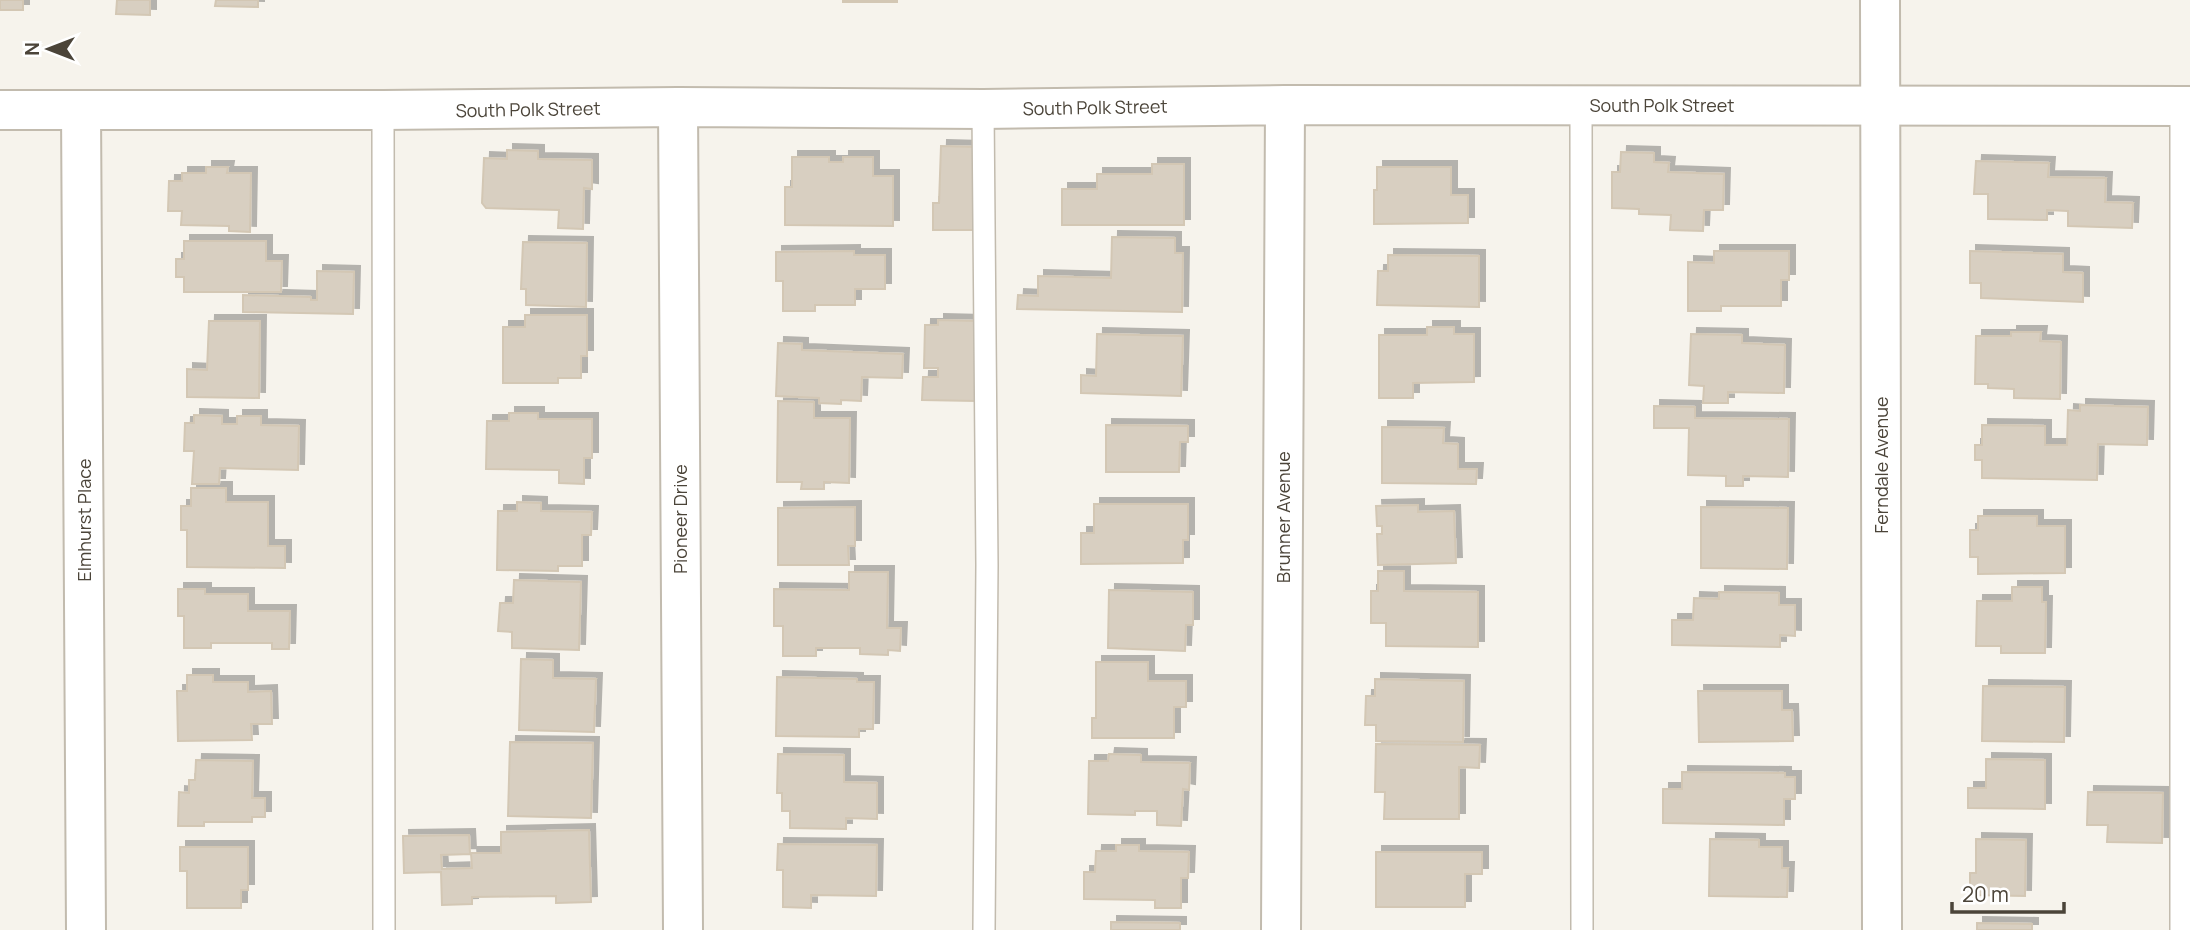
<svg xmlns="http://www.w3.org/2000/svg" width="2190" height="930" viewBox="0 0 2190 930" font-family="Manrope,sans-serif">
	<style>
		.building { fill: #d8cfc1; stroke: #d3c7b4; stroke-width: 2; filter: url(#shadow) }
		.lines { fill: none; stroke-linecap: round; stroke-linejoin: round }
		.service-casing { stroke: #c2bbae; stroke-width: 24 }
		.minor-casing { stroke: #c2bbae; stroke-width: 42 }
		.tertiary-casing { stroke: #c2bbae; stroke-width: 42 }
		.service { stroke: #fff; stroke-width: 21 }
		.minor { stroke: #fff; stroke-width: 38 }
		.tertiary { stroke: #fff; stroke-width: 38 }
		.labels { text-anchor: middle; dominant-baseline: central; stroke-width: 7; stroke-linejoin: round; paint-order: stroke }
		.street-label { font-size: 18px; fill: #4b4439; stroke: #fff }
	</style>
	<defs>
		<filter id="shadow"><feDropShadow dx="6" dy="-6" stdDeviation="0" flood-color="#0004"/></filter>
	</defs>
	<rect width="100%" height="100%" fill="#f6f3ec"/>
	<path class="building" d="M0 0H23V10H0Z
		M117 0H150V15L116 14Z
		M216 0H258V7L215 6Z
		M843 0H897V2H843Z
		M941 146 976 147 975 230H933V203H939Z
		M507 150 538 151V159L592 160V189L584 188 583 229 558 228 559 210 486 208 482 203 484 158 507 159Z
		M1621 152 1654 153V162L1669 163 1668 172 1724 174 1723 210H1704L1703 231 1670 230 1671 215 1639 214V209L1612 208V172H1620Z
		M792 157H829V162H843V157H873V176H893V226L785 225V187H792Z
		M1976 161 2049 163 2048 177 2106 178 2105 202 2133 203 2132 228 2068 226V211L2047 210V220L1988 219V194H1974Z
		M1152 164H1184V225H1062V189H1097V174H1152Z
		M206 167H228L227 173H251L250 232 229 231V226L181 225 182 211H168L169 181H182V173H206Z
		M1377 167H1451V195H1468V223L1374 224V190H1377Z
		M1112 237 1175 238V253H1183L1182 312 1017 309 1018 295 1038 296V276L1111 278Z
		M184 241H266V261H282L281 292H184V277H176V259H184Z
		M523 242 587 243 586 307 526 305V289H521Z
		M854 251V255H885V289H855V305H815V311H783V281H776V252Z
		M1714 251H1789V280H1781V306H1721V311H1688V262L1714 263Z
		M1970 251 2063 254V272L2083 273V302L1981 298V283H1970Z
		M1388 255 1479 256V307L1377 305 1378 271H1388Z
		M317 271 354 272 353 314 243 312V295L311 297V300H317Z
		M525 315H587V356H581V378H558V383H503V327H525Z
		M938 320 977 321 976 401 922 400 923 377H938V368H924L925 325H938Z
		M209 321H260L259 398 187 397V369L207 370Z
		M1427 327H1454V334H1474V382L1413 383V398H1379V335H1427Z
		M2011 332H2041L2040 341 2061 342 2060 399 2014 398V389L1988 388V384H1975L1976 336H2011Z
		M1097 334 1183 336 1181 396 1081 393V375L1096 376Z
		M1691 334 1742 335V343L1785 345 1784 393 1728 392V403H1703L1704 386 1689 385Z
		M778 343 802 344V350L903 354 902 378 862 377 861 401 841 400V404L819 403V398L776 396Z
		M778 401 814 402V418H850L849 483 824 482V489H801L802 482H777Z
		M2080 405 2148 407 2147 445 2098 444 2097 480 1982 478V460H1975V445H1982V425L2045 426V445H2067L2068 410 2080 411Z
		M1654 406 1695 407V418L1789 419 1788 477 1743 476V486H1726V476L1688 475 1689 428H1654Z
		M509 413H538V419H592V458H584V484L559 483V470L486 469 487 421H509Z
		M194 415 222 416V424H237V416H261V425L299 426 298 470 220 468 219 484H192L194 451H184L185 423H194Z
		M1106 425 1188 426V442H1180L1179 472H1106Z
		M1382 427 1444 428 1443 443 1458 444V469H1477L1476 484 1382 483Z
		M191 488H226V502H268V546H285V568L187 567V530H181V506H191Z
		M517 502 541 503V511L592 512 591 535H582V566H558V571L497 570 498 511H517Z
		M1094 504H1188V540H1183V563L1081 564V533H1094Z
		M1418 505V512L1454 511 1456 563 1378 565 1377 534H1382V526H1377L1376 506Z
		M855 507V546H848L849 565H778V508Z
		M1701 507 1788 508 1787 569 1701 568Z
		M1978 516H2037V526H2065V573L1978 574V557H1970V530H1978Z
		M1378 571H1404V591L1478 592V647L1386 646V623H1371V591H1378Z
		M849 572H888L887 628H901L900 651 888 650V655L860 654V648H816V656H783V626H774V589L849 590Z
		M514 580 581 582 579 650 512 648V632L498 631 500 603H513Z
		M2012 587H2042V602H2046L2045 653H2001V646H1976L1977 601H2012Z
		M178 589H205V594H248V611H290L289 649H272V643H211V648H184V616H178Z
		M1109 590 1193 592V625H1186L1185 651 1108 648Z
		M1719 592 1779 593V605H1795V636L1780 635V647L1672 645V620H1693L1694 598 1719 599Z
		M521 659 553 660V678L596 679 594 732 519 730Z
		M1096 662H1148V681H1186V707H1174V738H1092V718H1096Z
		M187 675H213V682H248V692L271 691 272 724H251L252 740 178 741 177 691H187Z
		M777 677 857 679V682H874L873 729H859V737L776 736Z
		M1375 679 1464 681 1463 742 1376 741V725H1365L1366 696H1375Z
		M1983 686 2065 687 2064 742 1982 741Z
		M1698 691H1782V710H1792L1793 741 1699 742Z
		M510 742 593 743 591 818 508 816Z
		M1376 744 1480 745 1479 768 1459 767V819H1384L1385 792H1375Z
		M778 754 844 755V782L877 783V819L846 818V829L790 828V811H782V793H777Z
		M1109 754 1141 755V762L1190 763 1189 790 1183 789 1181 826 1157 825V811H1135V815L1088 814 1089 761H1108Z
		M1986 759 2045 760V809L1968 808V788H1986Z
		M196 760 253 761 252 798H265V817H252V822H204V826H178L179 792 189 793V780H195Z
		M1682 772 1785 773V777H1795V799H1784V825L1663 823V789H1682Z
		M2088 792 2163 793 2162 843 2107 842 2108 825H2087Z
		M589 830 591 902 556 903V896L472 897V904L442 905 441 872 404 873 403 836 469 835 470 854 441 855 442 869 472 868 471 853H501V832Z
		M1710 839 1759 840V847H1782V868H1788L1787 897 1709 896Z
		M1976 839 2026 840 2025 896 1970 895V873H1976Z
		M778 844 877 845 876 896 811 895V908L783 907V870H777Z
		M1116 845H1139V851L1189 852 1188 878H1181V908H1155V900L1084 899V872H1095L1096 851H1116Z
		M180 847H248V890H241V908H187V871H180Z
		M1376 852H1482V874H1465V907H1376Z
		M1111 922 1180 923V930H1111Z
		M1977 923 2032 924V930H1977Z"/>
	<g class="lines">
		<g class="service-casing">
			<path id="service" d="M1581 105 1582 930
				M2181 106V930
				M983 109 987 565 984 930
				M383 110 384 930"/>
		</g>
		<g class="minor-casing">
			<path id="minor" d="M678 107 683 930
				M0 110H383L678 107 983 109 1285 105 2190 106
				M81 110 86 930
				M1281 930 1285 105"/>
		</g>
		<g class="tertiary-casing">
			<path id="tertiary" d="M1880 0 1882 930"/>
		</g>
		<use href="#service" class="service"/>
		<use href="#minor" class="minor"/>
		<use href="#tertiary" class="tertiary"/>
	</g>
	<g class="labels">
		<g class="street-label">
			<text x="1662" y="105">South Polk Street</text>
			<text transform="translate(1095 107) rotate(-1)">South Polk Street</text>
			<text transform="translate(528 109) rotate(-1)">South Polk Street</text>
			<text transform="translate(1881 465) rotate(-90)">Ferndale Avenue</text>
			<text transform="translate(1283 517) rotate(-90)">Brunner Avenue</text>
			<text transform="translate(680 519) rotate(-90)">Pioneer Drive</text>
			<text transform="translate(84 520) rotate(-90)">Elmhurst Place</text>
		</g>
	</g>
	<g transform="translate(49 49) rotate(270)" stroke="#ffffff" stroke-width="5" paint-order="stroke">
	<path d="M0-5L12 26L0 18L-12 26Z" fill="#4b4439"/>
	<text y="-10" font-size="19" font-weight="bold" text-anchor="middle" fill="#4b4439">N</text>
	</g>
	<path d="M1952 902v10h112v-10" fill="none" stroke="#4b4439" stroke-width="3.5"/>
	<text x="1962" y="902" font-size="21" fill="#4b4439" stroke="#ffffff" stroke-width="5" paint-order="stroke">20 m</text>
</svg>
